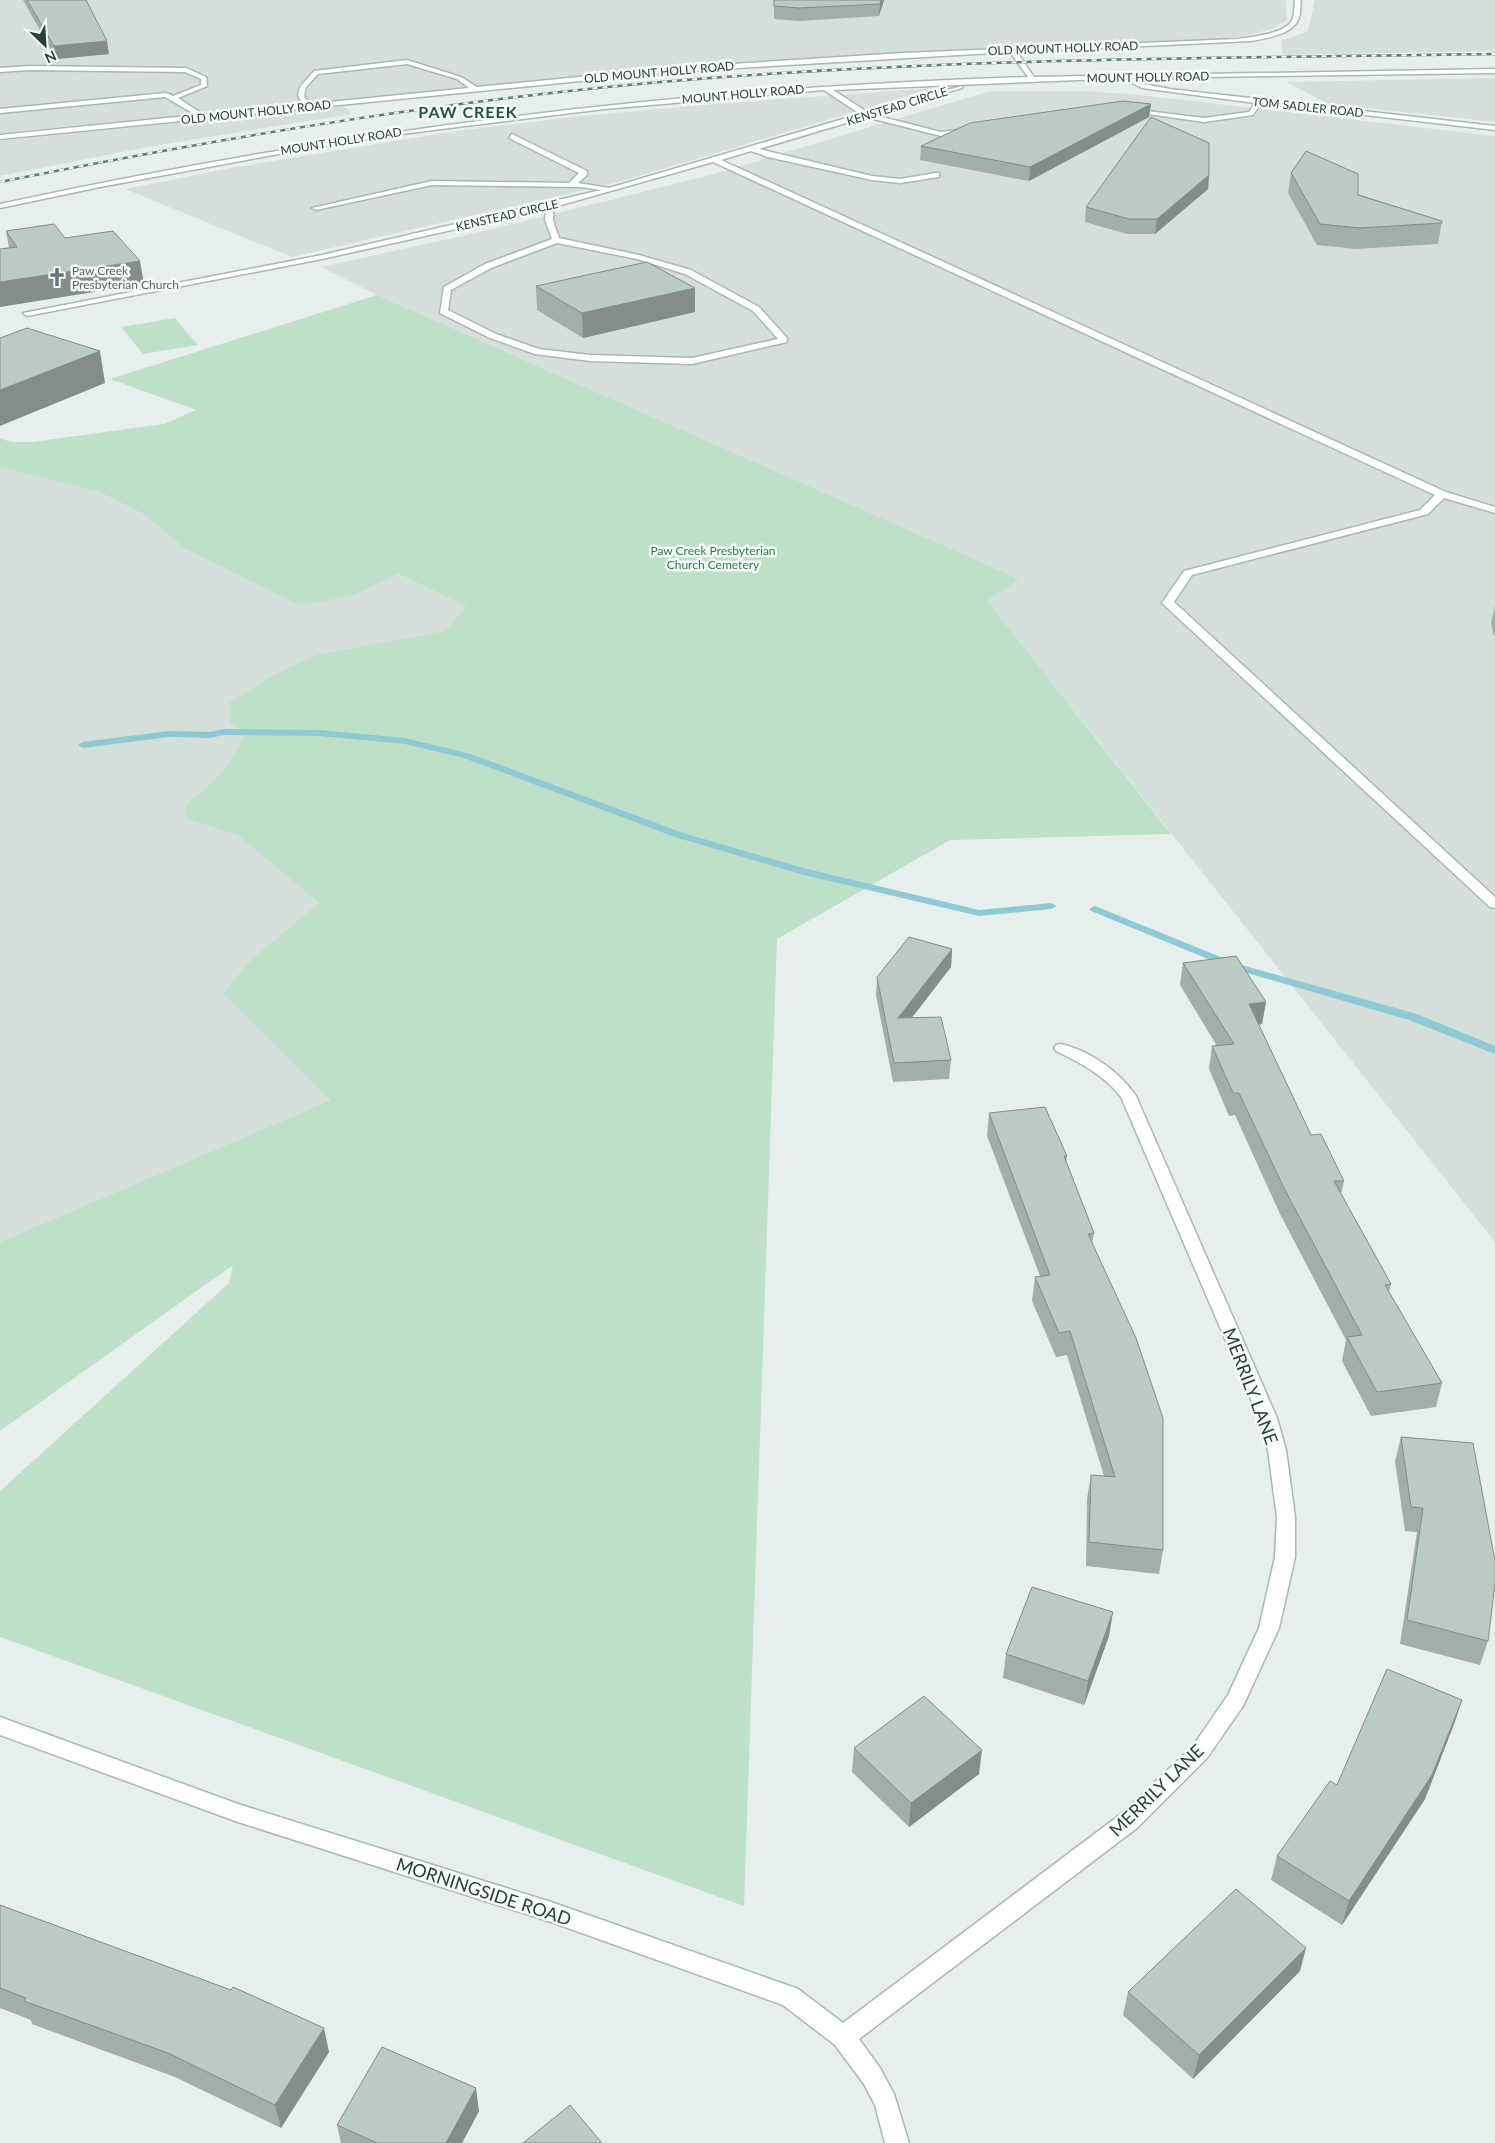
<svg xmlns="http://www.w3.org/2000/svg" width="1495" height="2143" viewBox="0 0 1495 2143" font-family="Lato,sans-serif">
	<style>
		.built { fill: #d4dfda }
		.green { fill: #bfe0c8 }
		.lines { fill: none; stroke-linecap: round; stroke-linejoin: round }
		.stream { fill: #8ec9d4; fill-rule: evenodd }
		.minor-casing { stroke: #a8b8b2; stroke-width: 3 }
		.minor { fill: #fff; fill-rule: evenodd }
		.rail-casing { stroke: #5f7d75; stroke-width: 2.5 }
		.rail { stroke: #f7fbf9; stroke-width: 2; stroke-dasharray: 5; stroke-linecap: butt }
		.wall { fill: #a1aea9 }
		.shaded-wall { fill: #838d89 }
		.building { fill: #bbcac4; stroke: #838d89 }
		.labels { text-anchor: middle; dominant-baseline: central; stroke-width: 5; stroke-linejoin: round; paint-order: stroke }
		.far-street-label { font-size: 12px; fill: #24423a; stroke: #f7fbf9 }
		.far-worship-label { font-size: 12px; fill: #5b616d; stroke: #f7fbf9; text-anchor: start }
		.far-park-label { font-size: 12px; fill: #2d7a4b; stroke: #f7fbf9 }
		.far-district-label { font-size: 16px; font-weight: bold; letter-spacing: 1px; fill: #1f5548; stroke: #f7fbf9 }
		.near-street-label { font-size: 18px; fill: #24423a; stroke: #f7fbf9 }
	</style>
	<rect width="100%" height="100%" fill="#e6efeb"/>
	<path class="built" d="M0 0H1286L1287 20 1271 29 1249 35 1216 39 939 50 705 64 0 133Z
		M1315 0H1495V51L1283 55 1281 41 1308 31Z
		M1495 78V122L1328 104 1286 82Z
		M935 88 619 182 292 257 125 189 236 167 456 131 571 117 714 104Z
		M990 91H1082L1131 94 1495 136V1242L1076 713 331 1100 0 1242V461L322 539 637 685 987 601 1018 579 377 295 321 267 493 229 714 174Z
		M345 106 352 114 148 147 0 176V141Z"/>
	<path class="green" d="M377 295 1019 579 987 601 1171 834 950 840 777 939 744 1906 0 1637V1491L229 1283 233 1265 0 1431V1242L331 1100 223 993 251 960 319 903 238 835 186 818 185 805C211 785 234 764 245 732L230 722 229 703 269 678 316 655 446 631 466 606 398 574 352 596 300 605 183 547 144 514 100 492 0 467V438L11 442H32L164 424 196 410 110 379Z
		M175 318 198 345 143 354 121 327Z"/>
	<g class="lines">
		<path class="stream" d="M223 729 320 730 405 738 471 754 683 833 807 869 979 910 1051 903 1057 906 1051 909 979 916 800 874 675 837 464 758 405 744 320 736 223 735 211 738 169 737 83 748 78 745 83 742 169 731 211 732Z
			M1095 906 1238 964 1417 1014 1495 1046V1054L1409 1020 1230 968 1091 911 1089 909Z"/>
		<g class="minor-casing">
			<path id="minor" d="M1295 0H1301C1300 6 1301 14 1298 20 1291 35 1266 38 1251 41L1017 52 1034 77 1495 69V73L1131 78 1144 84 1170 89 1495 126V130L1261 103 1253 115 1204 122 1127 111 1130 109 1204 118 1249 112 1255 103 1142 88 1128 81 1129 78 833 90 867 112 962 86V88L874 115 941 132 966 129 969 133 941 136 866 117 759 149 872 176 900 179 936 173H939V177L900 183 872 180 768 157 751 151 721 160 1446 492 1495 507V513L1444 498 1428 514 1192 575 1174 602 1495 897V908L1490 907 1162 603 1184 571 1420 510 1435 495 713 162 554 207 553 220 559 238 639 255 691 270 759 307 787 338V342L692 364 590 361 535 354 490 338 440 313 444 287 485 264 552 239 545 220 546 209 322 259 27 316 23 313 322 255 601 190 581 187 432 185 316 210 312 208 432 181 569 183 579 173 509 138 512 134 587 171V175L578 183 609 188 860 114 824 90 604 109 401 134 300 150 100 187 0 208V204C342 130 677 88 1028 77L1010 52 670 72 0 139V135L196 115 165 97 0 113V109L166 93 173 96 201 85V79L185 72 29 70 0 72V68L29 66 186 68 206 77 207 86 178 98 204 115 304 105 298 96 300 87 314 71 407 60 461 77 477 87 670 68 903 53 1237 39C1250 37 1286 34 1292 20 1295 14 1294 6 1295 0ZM407 64 457 79 469 88 310 104 304 96 306 87 318 74ZM557 243 637 259 685 274 753 311 778 339 692 358 590 355 539 349 496 334 448 310 451 290 491 268Z
				M1061 1044C1090 1051 1119 1071 1136 1096L1277 1418 1286 1450 1295 1517V1557L1279 1628 1243 1706 1207 1758 1137 1828 859 2039 880 2068 894 2094 909 2143H885L875 2105 864 2084 835 2045 783 2005 551 1922 238 1822 0 1735V1717L238 1804 551 1902 790 1986 798 1989 843 2023 1121 1814 1193 1746 1228 1695 1259 1628 1275 1557 1277 1517 1268 1450 1259 1418 1121 1097C1104 1075 1081 1063 1056 1051L1054 1048 1056 1045Z"/>
		</g>
		<use href="#minor" class="minor"/>
		<g class="rail-casing">
			<path id="rail" d="M0 182C235 135 471 96 710 78 971 58 1233 58 1495 54"/>
		</g>
		<use href="#rail" class="rail"/>
	</g>
	<path class="wall" d="M23 0H86L109 54 56 59Z
		M884 0 879 16 799 21 774 19V6Z
		M1151 104 1149 117 1029 181 920 160 921 146Z
		M1291 173 1442 221 1438 244 1356 249 1317 245 1288 193Z
		M1209 175 1208 189 1155 234H1127L1085 222 1086 207Z
		M6 231 65 238 144 284 9 248Z
		M536 286 695 288V312L583 338 537 310Z
		M1495 606V637L1494 636 1491 623Z
		M952 949 951 967 912 1018 951 1060 949 1079 893 1082 876 995 877 977Z
		M1183 963 1266 1002 1262 1024 1258 1025 1311 1135 1344 1181 1341 1194 1391 1284 1389 1292 1442 1383 1436 1407 1371 1416 1342 1361 1346 1340 1280 1214 1235 1115 1229 1116 1209 1069 1212 1046H1217L1180 985Z
		M989 1113 1067 1156 1066 1164 1094 1233 1092 1244 1163 1550 1159 1574 1086 1566 1087 1499 1091 1475 1104 1476 1067 1355 1056 1357 1032 1301 1035 1277 1040 1276 987 1136Z
		M1401 1437 1488 1641 1480 1665 1400 1644 1417 1532 1405 1531 1395 1461Z
		M1109 1636 1084 1705 1003 1678 1006 1654Z
		M1462 1700 1454 1724 1425 1799 1342 1925 1271 1880 1277 1856 1337 1785Z
		M854 1748 979 1774 909 1827 852 1772Z
		M0 1905 329 2052 281 2128 175 2077 32 2024 31 2020 0 2008Z
		M1300 1971 1193 2079 1123 2015 1128 1992Z
		M479 2111 462 2143H341L337 2125Z"/>
	<path class="shaded-wall" d="M881 0H884L879 16 880 4Z
		M107 41 109 54 56 59 54 46Z
		M1151 104 1149 117 1029 181 1030 167Z
		M1209 175 1208 189 1155 234 1157 219Z
		M140 261 144 284 0 307V282Z
		M695 288V312L583 338 582 313Z
		M100 351 105 383 0 426V390Z
		M952 949 951 967 897 1036 898 1018Z
		M1266 1002 1262 1024 1245 1026 1249 1004Z
		M1113 1612 1109 1636 1084 1705 1088 1681Z
		M1462 1700 1454 1724 1425 1799 1342 1925 1349 1901Z
		M982 1750 979 1774 909 1827 911 1803Z
		M1306 1948 1300 1971 1193 2079 1199 2055Z
		M324 2028 329 2052 281 2128 275 2105Z
		M476 2088 479 2111 462 2143H446Z"/>
	<path class="building" d="M27 0H86L107 41 54 46Z
		M774 0H881L880 4 799 8 774 6Z
		M1123 101 1151 104 1030 167 921 146 970 123Z
		M1151 117 1209 143V175L1157 219H1129L1086 207Z
		M1306 151 1358 174V195L1442 221V223L1360 228 1320 224 1291 173Z
		M54 224 65 238 113 231 140 261 0 282V249L17 247 6 231Z
		M647 262 695 288 582 313 536 286Z
		M27 328 100 351 0 390V338Z
		M909 937 952 949 898 1018 941 1017 951 1060 894 1063 877 977Z
		M1236 956 1266 1002 1249 1004 1311 1135 1321 1134 1344 1181H1334L1391 1284 1385 1285 1442 1383 1377 1392 1347 1337 1362 1335 1285 1190 1239 1093H1233L1212 1046 1234 1044 1183 963Z
		M1045 1107 1067 1156H1064L1094 1233 1088 1234 1136 1338 1163 1418V1550L1089 1542 1091 1475 1115 1477 1070 1331 1059 1333 1035 1277 1050 1275 989 1113Z
		M1401 1437 1473 1443 1495 1561V1584L1488 1641 1407 1620 1423 1508 1411 1507Z
		M1032 1587 1113 1612 1088 1681 1006 1654Z
		M1387 1669 1462 1700 1432 1775 1349 1901 1277 1856 1330 1781 1337 1785Z
		M924 1696 982 1750 911 1803 854 1748Z
		M1236 1889 1306 1948 1199 2055 1128 1992Z
		M0 1905 231 1990 233 1987 324 2028 275 2105 168 2053 24 2001 26 1998 0 1988Z
		M382 2047 476 2088 446 2143H377L337 2125Z
		M570 2105 602 2143H523Z"/>
	<defs>
		<g id="church-bare" transform="scale(1.5)"><path d="M-1.2-6h2.4v3.5h3.3v2.4h-3.3V6h-2.4V-.1h-3.3v-2.4h3.3Z" fill="#6b7280" stroke="#f7fbf9" stroke-width="2.5" paint-order="stroke"/></g>
	</defs>
	<g fill-rule="evenodd">
		<use href="#church-bare" x="57" y="277"/>
	</g>
	<g class="labels">
		<g class="far-street-label">
			<text transform="translate(1063 48) rotate(-2)">OLD MOUNT HOLLY ROAD</text>
			<text transform="translate(659 72) rotate(-5)">OLD MOUNT HOLLY ROAD</text>
			<text transform="translate(1148 77) rotate(-1)">MOUNT HOLLY ROAD</text>
			<text transform="translate(743 94) rotate(-5)">MOUNT HOLLY ROAD</text>
			<text transform="translate(897 106) rotate(-17)">KENSTEAD CIRCLE</text>
			<text transform="translate(1308 107) rotate(6)">TOM SADLER ROAD</text>
			<text transform="translate(256 112) rotate(-6)">OLD MOUNT HOLLY ROAD</text>
			<text transform="translate(341 141) rotate(-9)">MOUNT HOLLY ROAD</text>
			<text transform="translate(507 215) rotate(-13)">KENSTEAD CIRCLE</text>
		</g>
		<g class="far-worship-label">
			<text x="72" y="270">Paw Creek<tspan x="72" dy="14">Presbyterian Church</tspan></text>
		</g>
		<g class="far-park-label">
			<text x="713" y="550">Paw Creek Presbyterian<tspan x="713" dy="14">Church Cemetery</tspan></text>
		</g>
		<g class="far-district-label">
			<text x="468" y="111">PAW CREEK</text>
		</g>
		<g class="near-street-label">
			<text transform="translate(1251 1386) rotate(69)">MERRILY LANE</text>
			<text transform="translate(1156 1790) rotate(-44)">MERRILY LANE</text>
			<text transform="translate(484 1891) rotate(18)">MORNINGSIDE ROAD</text>
		</g>
	</g>
	<g transform="translate(45 45) rotate(155)" stroke="#f7fbf9" stroke-width="4" paint-order="stroke">
	<path d="M0-4L9 19L0 12L-9 19Z" fill="#24423a"/>
	<text y="-8" font-size="14" font-weight="bold" text-anchor="middle" fill="#24423a">N</text>
	</g>
</svg>
